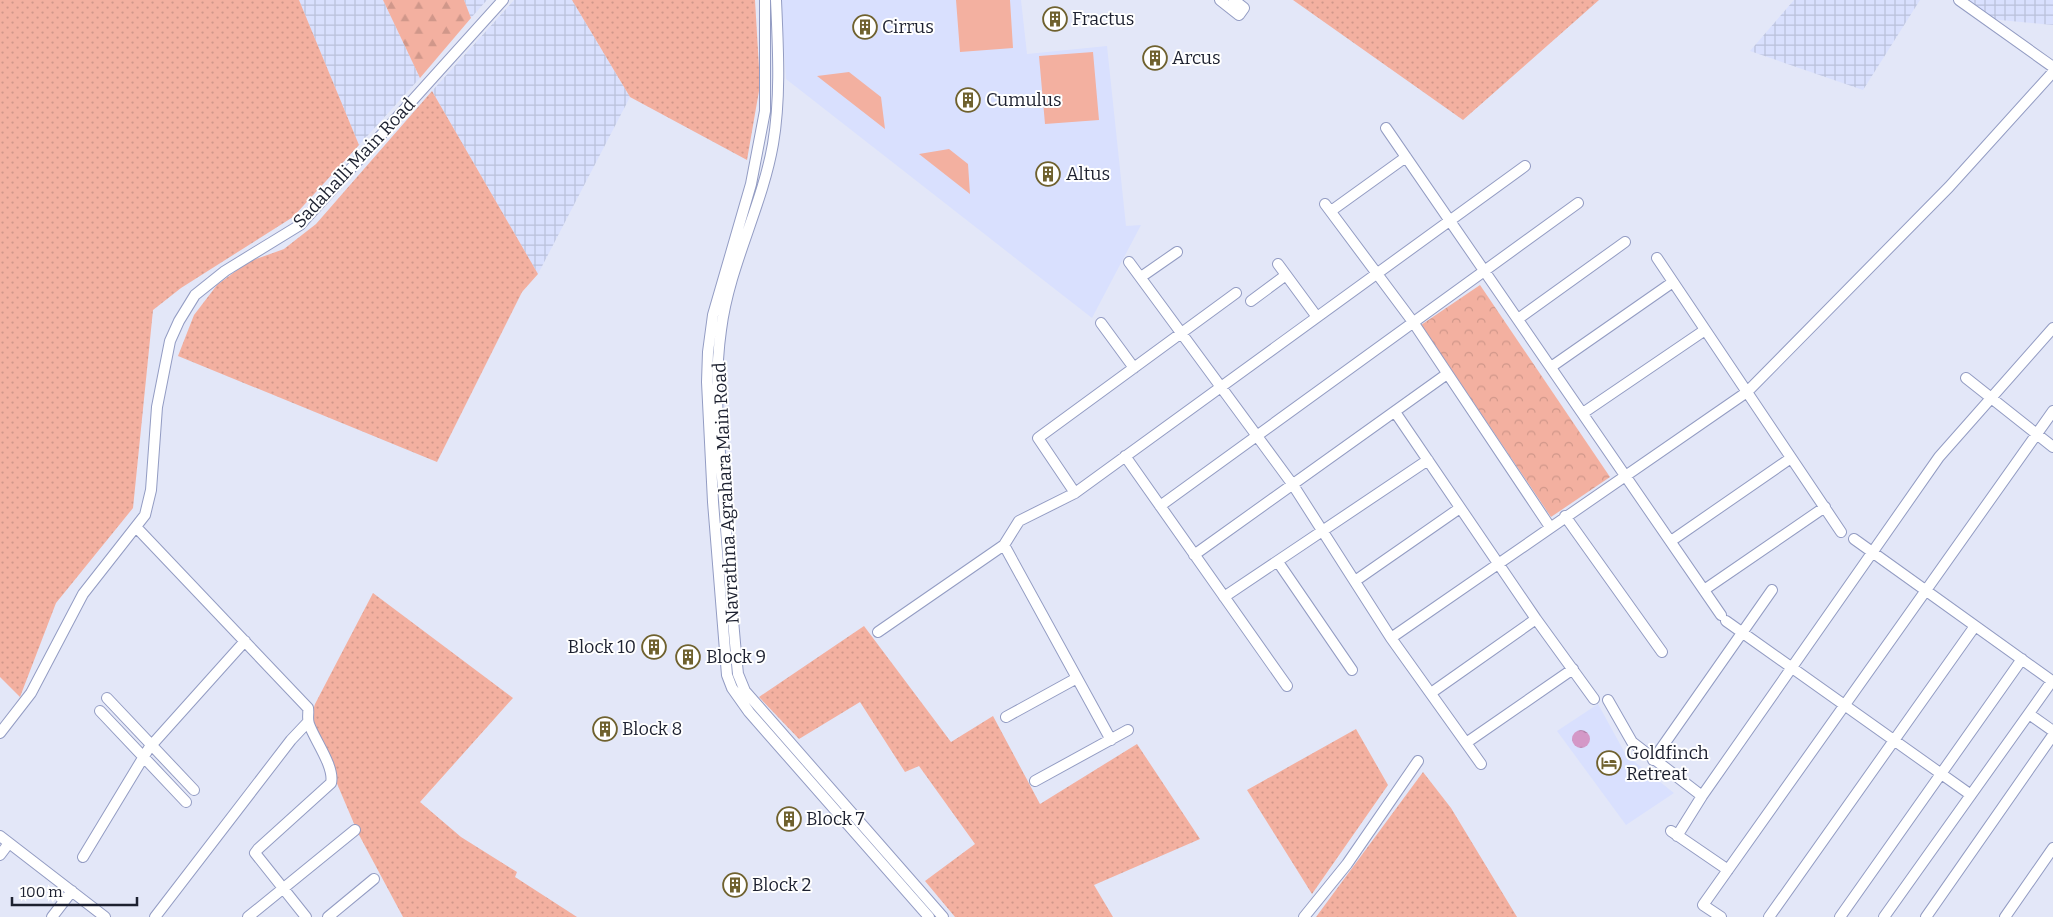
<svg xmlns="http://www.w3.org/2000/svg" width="2053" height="917" viewBox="0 0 2053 917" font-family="Bitter,serif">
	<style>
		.built { fill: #d9e0fe }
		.industrial { fill: url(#industrial-grid) }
		.grass { fill: url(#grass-dots) }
		.forest { fill: url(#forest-firs) }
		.park { fill: url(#park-crowns) }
		.garden { fill: #f3b0a0 }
		.water { fill: url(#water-ripples) }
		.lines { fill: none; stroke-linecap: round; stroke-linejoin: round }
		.minor-casing { stroke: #939cc3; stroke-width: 12 }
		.minor { stroke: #fff; stroke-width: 10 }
		.labels { text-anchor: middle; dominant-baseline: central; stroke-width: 4; stroke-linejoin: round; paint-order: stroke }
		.poi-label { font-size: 18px; fill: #1d2130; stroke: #fff; text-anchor: start }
		.street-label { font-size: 18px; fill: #1d2130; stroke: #fff }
	</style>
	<defs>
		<pattern id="industrial-grid" width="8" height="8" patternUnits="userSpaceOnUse" patternTransform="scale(1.25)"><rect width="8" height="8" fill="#d9e0fe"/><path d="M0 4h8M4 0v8" fill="none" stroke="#bac0da"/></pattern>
		<pattern id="grass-dots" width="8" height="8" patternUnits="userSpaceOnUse" patternTransform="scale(1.25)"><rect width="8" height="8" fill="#f3b0a0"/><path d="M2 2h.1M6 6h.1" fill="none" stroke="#d0978a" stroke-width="1.8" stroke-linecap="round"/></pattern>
		<pattern id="forest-firs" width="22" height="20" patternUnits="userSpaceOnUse" patternTransform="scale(1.25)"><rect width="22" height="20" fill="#f3b0a0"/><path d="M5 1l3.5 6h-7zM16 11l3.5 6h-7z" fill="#d0978a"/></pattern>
		<pattern id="park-crowns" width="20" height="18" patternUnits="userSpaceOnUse" patternTransform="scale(1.25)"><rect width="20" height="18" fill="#f3b0a0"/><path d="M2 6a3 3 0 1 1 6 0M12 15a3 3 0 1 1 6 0" fill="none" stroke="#d0978a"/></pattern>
		<pattern id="water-ripples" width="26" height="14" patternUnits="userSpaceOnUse" patternTransform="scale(1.25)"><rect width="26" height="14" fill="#d498c7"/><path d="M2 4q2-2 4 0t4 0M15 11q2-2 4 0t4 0" fill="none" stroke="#ab7ca2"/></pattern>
	</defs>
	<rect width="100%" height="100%" fill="#e3e7f8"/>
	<path class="built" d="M781 0H1021L1027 54 1107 46 1126 226 1141 225 1092 318 786 79Z
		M1598 704 1626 755 1674 793 1626 825 1557 731Z"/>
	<path class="industrial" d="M299 0H383L420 78 359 145Z
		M464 0H487L471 18Z
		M514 0H572L630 97 538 274 432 91Z
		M1794 0H1920L1863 90 1750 51Z
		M1963 0H2053V25L1990 19Z"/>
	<path class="grass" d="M0 0H299L359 145 293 217 181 288 153 310 133 508 56 603 20 697 0 677Z
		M572 0H755L760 85 747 160 630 97Z
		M1293 0H1599L1463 120Z
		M432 91 538 274 522 292 437 462 178 356 194 315 217 285 248 262 284 249 316 224Z
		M373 593 513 698 420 802 461 837 517 872 515 877 577 917H403L358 833 310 720 315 704Z
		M864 626 951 742 993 716 1040 804 1137 744 1200 839 1094 885 1113 917H955L925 881 975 844 919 766 905 772 860 702 799 739 759 697Z
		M1356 729 1388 785 1312 894 1247 790Z
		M1423 772 1451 808 1517 917H1316Z"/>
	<path class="forest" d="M383 0H464L471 18 420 78Z"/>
	<path class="park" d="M1480 285 1610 477 1551 517 1421 325Z"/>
	<path class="garden" d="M956 0H1010L1013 48 960 52Z
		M1093 52 1099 120 1045 124 1039 56Z
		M849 72 881 97 885 129 817 76Z
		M949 149 968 164 970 194 919 154Z"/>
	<path class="water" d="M1572 739a9 9 0 1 1 18 0a9 9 0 1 1-18 0Z"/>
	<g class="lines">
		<g class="minor-casing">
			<path id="minor" d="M765 0V111L751 184 713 315 708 352 707 382 713 502 727 675 732 688 749 712 929 917
				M776 0C778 47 781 97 773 144 762 207 729 266 721 330 713 386 719 444 724 500 728 558 732 616 738 674L745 691 943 917
				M1220 0 1239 15 1244 8 1234 0
				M1959 0 2053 67
				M1386 128 1721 615
				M1325 204 1413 322 1550 527
				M1331 211 1406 157
				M1657 258 1841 532
				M1129 262 1293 485 1391 638 1481 764
				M1278 264 1317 317
				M1141 277 1177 252
				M1251 301 1286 275
				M1518 319 1625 242
				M1101 323 1134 368
				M1551 367 1673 282
				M1966 378 2053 447
				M1395 412 1536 619 1594 699
				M1583 413 1705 330
				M1125 456 1287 686
				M1075 493 1038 438 1236 293
				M1160 506 1578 203
				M1565 516 1662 652
				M136 527 308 708C309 713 307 719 309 724 314 739 335 767 331 783L258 849 255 853 306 917
				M1854 539 2052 681 1884 917
				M1671 541 1791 458
				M1004 545 1111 740
				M1194 555 1447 374
				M1278 562 1352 670
				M1355 581 1460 508
				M1704 590 1825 507
				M1224 597 1428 460
				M1726 621 1971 795
				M878 632 1004 545 1019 521 1075 493 1525 166
				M1391 638 1747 392 1949 187 2053 72
				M1431 693 1536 619
				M107 698 194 790
				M1608 700 1632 742 1702 796
				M100 711 186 802
				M2029 714 2053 731
				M1006 717 1077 678
				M0 733 31 693 83 594 145 515 151 490 157 407 170 341 179 321 195 295 225 271 300 225 503 0
				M1466 743 1573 669
				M1653 760 1772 590
				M1035 781 1128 730
				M1671 831 1728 870
				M0 836 105 917
				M1677 836 1702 796 1939 457 2053 328
				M0 855 9 843
				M83 857 149 748 245 641
				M52 917 72 891
				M155 917 291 740 308 722
				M248 917 355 830
				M328 917 374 879
				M1304 917 1347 864 1418 761
				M1721 917 1703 905 2053 411
				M1769 917 1975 626
				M1840 917 2022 659
				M1926 917 2053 735
				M2005 917 2053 848"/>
		</g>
		<use href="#minor" class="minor"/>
	</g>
	<defs>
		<g id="building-ring" transform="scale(1.25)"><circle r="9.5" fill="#fff" stroke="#6f612e" stroke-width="1.5"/><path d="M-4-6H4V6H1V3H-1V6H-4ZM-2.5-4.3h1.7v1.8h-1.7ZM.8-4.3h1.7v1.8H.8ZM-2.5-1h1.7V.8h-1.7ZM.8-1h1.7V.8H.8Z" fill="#6f612e"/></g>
		<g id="hotel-ring" transform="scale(1.25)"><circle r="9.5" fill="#fff" stroke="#6f612e" stroke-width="1.5"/><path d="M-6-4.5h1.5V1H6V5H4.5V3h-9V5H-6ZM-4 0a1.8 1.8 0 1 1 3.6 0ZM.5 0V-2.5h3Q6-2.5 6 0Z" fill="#6f612e"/></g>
	</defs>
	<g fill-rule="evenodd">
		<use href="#building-ring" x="1055" y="19"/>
		<use href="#building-ring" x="865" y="27"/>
		<use href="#building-ring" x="1155" y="58"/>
		<use href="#building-ring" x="968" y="100"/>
		<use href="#building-ring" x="1048" y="174"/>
		<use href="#building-ring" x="654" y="647"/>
		<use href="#building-ring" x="688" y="657"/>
		<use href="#building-ring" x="605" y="729"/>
		<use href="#hotel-ring" x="1609" y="763"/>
		<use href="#building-ring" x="789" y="819"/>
		<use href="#building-ring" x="735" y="885"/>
	</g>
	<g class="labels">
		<g class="poi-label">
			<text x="1072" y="19">Fractus</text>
			<text x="882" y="27">Cirrus</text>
			<text x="1172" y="58">Arcus</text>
			<text x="986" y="100">Cumulus</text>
			<text x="1066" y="174">Altus</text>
			<text x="636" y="647" text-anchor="end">Block 10</text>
			<text x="706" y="657">Block 9</text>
			<text x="622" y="729">Block 8</text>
			<text x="1626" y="753">Goldfinch<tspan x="1626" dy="21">Retreat</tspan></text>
			<text x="806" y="819">Block 7</text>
			<text x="752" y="885">Block 2</text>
		</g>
		<g class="street-label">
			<text transform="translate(354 163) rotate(-47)">Sadahalli Main Road</text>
			<text transform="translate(726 493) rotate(-93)">Navrathna Agrahara Main Road</text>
		</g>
	</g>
	<path d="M12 897v8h125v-8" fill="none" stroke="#1d2130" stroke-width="2.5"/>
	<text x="20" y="897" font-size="15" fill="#1d2130" stroke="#ffffff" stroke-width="4" paint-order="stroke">100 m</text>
</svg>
